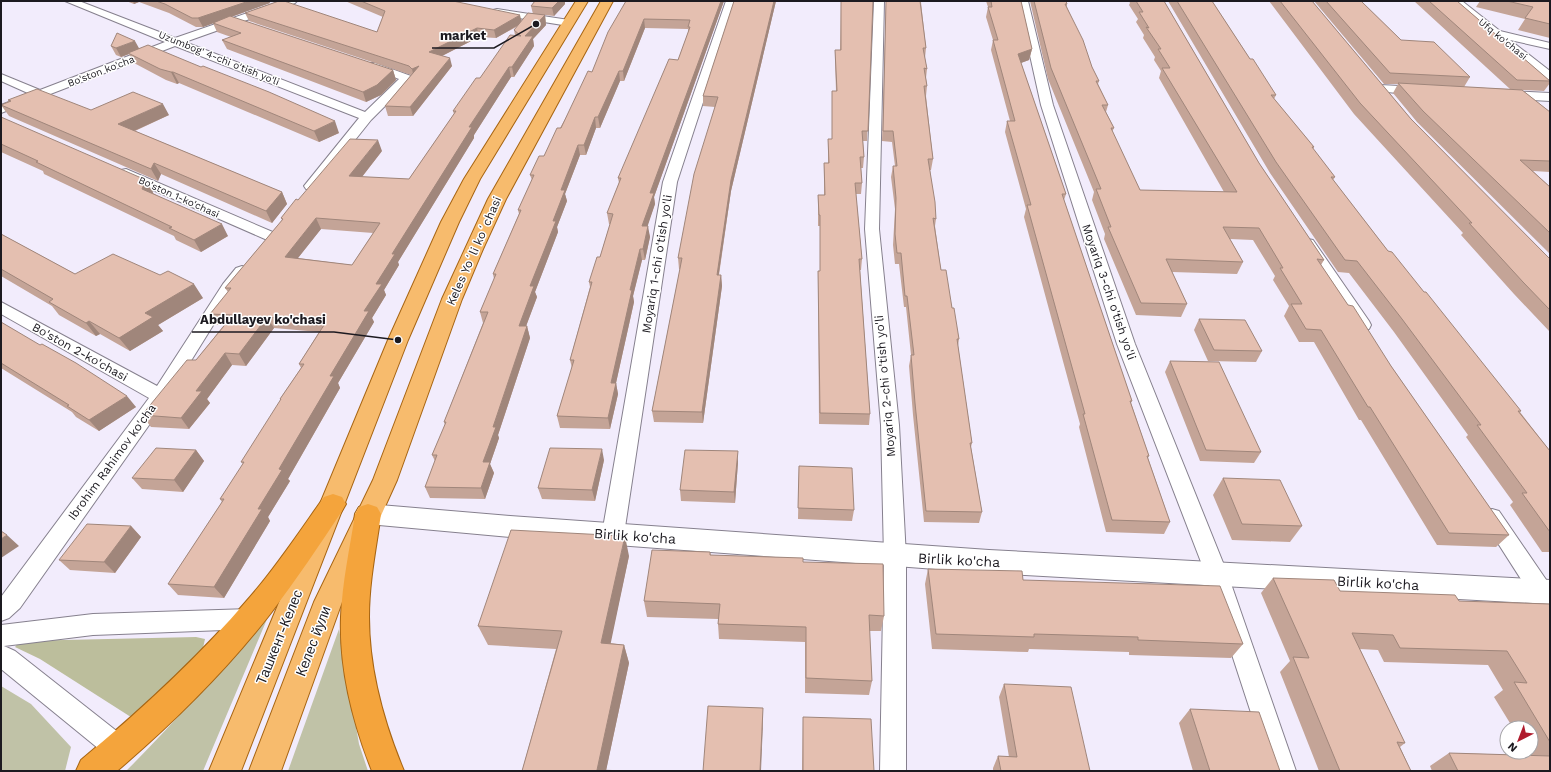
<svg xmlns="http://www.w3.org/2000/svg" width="1551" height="772" viewBox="0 0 1551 772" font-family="'Work Sans',sans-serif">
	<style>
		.green { fill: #c0c2a7 }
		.forest { fill: #bcbe9c }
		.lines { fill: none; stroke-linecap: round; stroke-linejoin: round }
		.minor-casing { stroke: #86808e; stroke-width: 2 }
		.tertiary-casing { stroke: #86808e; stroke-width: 2 }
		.primary-casing { stroke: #a76513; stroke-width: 2 }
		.trunk-casing { stroke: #a76513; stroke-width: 2 }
		.minor { fill: #fff; fill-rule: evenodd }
		.tertiary { fill: #fff; fill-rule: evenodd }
		.primary { fill: #f7bb6d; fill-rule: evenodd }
		.trunk { fill: #f4a43c; fill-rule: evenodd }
		.wall { fill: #c4a497; fill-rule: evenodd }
		.shaded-wall { fill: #a0867b }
		.building { fill: #e4bfb0; stroke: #a0867b; fill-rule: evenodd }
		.labels { text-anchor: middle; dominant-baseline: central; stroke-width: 3; stroke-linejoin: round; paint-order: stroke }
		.far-street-label { font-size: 10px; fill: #1c1a20; stroke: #fff }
		.street-label { font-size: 12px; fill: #1c1a20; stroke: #fff }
		.near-street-label { font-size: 14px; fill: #1c1a20; stroke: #fff }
		.leader { fill: none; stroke: #1c1a20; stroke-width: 1.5 }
		.callout-dot { fill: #1c1a20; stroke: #fff; stroke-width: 1.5 }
		.callout-label { font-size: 13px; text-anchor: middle; font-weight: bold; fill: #1c1a20; stroke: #fff; stroke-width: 3; stroke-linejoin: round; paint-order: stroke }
	</style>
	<rect width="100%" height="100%" fill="#f2ecfc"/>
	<path class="green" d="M273 605 203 771H126C179 719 226 662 273 605Z
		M339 629 359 744 368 771H288Z
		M1 686 31 704 71 747 65 771H1Z"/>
	<path class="forest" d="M196 637 205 639 203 648 134 719 40 659 15 647 20 641Z"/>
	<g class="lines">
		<g class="minor-casing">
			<path id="minor" d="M65 1H79L175 38 282 1H297L295 3 185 42 365 112 399 79 367 67 365 65 367 63H375L411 76 413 78 371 120 316 189H306L304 186 359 118 175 46 1 113V105L30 94 1 81V74L40 90 165 42Z
				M726 1H736L677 182 624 534 620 540 613 543 606 540 602 534 663 182Z
				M874 1H884L879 229 899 425 906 557V771H880L884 557 881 425 865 229Z
				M1018 1H1028L1053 105 1135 344 1228 575 1296 771H1270L1206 575 1117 344 1041 105Z
				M1451 1H1462L1500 31 1550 43V49L1510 40 1550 71V80L1546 79Z
				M497 9 569 20 574 23 569 26 493 14 492 12 493 10Z
				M1380 85 1419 87 1425 91 1419 95 1376 91 1374 89Z
				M1505 91 1550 93V101L1501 98 1499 95 1501 92Z
				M126 169 275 233 277 236 275 239H265L121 176 119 173 121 170Z
				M1308 239 1313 240 1369 321 1371 325 1369 329 1363 330 1357 329 1301 243 1303 240Z
				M242 266 248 268 250 271 235 290 166 401 20 608 9 618 1 621V597L149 398 1 314V302L157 386 223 284 236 268Z
				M1492 509 1499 511 1549 584V598L1541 601 1533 598 1485 523 1482 517 1485 511Z
				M250 609 258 612 261 619 258 626 250 629 93 635 4 646 15 651 128 740 132 749 128 758 119 762 110 758 1 669V625L93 614Z"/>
		</g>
		<g class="tertiary-casing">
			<path id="tertiary" d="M368 504 510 516 989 550 1550 580V604L989 573 510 537 368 524 359 521 355 514 359 507Z"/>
		</g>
		<g class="primary-casing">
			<path id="primary" d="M576 1H588L480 179 459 222 408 340 241 771H209L388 340 441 222 464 179Z
				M601 1H613L506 199 483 249 462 299 397 480 342 602 281 771H249L314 602 373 480 442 299 488 199Z"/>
		</g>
		<g class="trunk-casing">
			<path id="trunk" d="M333 494 342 497 346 504 342 511C319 546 296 580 271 613 226 671 172 724 117 771H76L81 760C141 710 199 657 250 597 277 566 300 531 324 497Z
				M368 504 377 507 381 514C376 548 369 583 369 617 369 670 384 723 404 771H372C353 723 339 669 341 617 342 582 350 548 355 514L359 507Z"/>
		</g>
		<use href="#minor" class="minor"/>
		<use href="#tertiary" class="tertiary"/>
		<use href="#primary" class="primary"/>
		<use href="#trunk" class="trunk"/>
	</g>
	<path class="wall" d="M126 1H269L270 3 231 17 393 70 396 80 381 95 366 102 227 49 222 40 231 37 217 32 213 23 203 27H196L169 13 139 2 134 4Z
		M345 1H453L521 21 533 14 531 6 535 1H565V4L554 16 545 15 546 25 533 39 534 46 514 77H511L474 135V138L398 262 399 265 384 290 386 295 372 318 374 322 338 383 340 388 288 479 290 481 268 517 270 521 224 598 178 595 168 584 222 502 220 499 243 464 241 462 281 401 280 399 301 368 299 364 319 332 274 328 246 366 232 365 207 399 210 403 189 429 151 427 142 415 196 360 224 325H217L210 314 228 292 225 288 282 220 281 218 298 200 382 151 362 177 409 179 454 114 453 111 515 35 514 30 518 26 496 38 479 37 442 56 452 66 413 116H388L385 106 411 75 249 21 245 13 377 32 383 17ZM321 229 373 233 352 265 298 258Z
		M626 1H724L654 197 655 204 647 226 650 237 645 260H642L633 296 634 302 616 383 618 394 610 429 560 428 557 416 572 368 570 360 590 287 589 282 600 257 610 224H609L607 213 619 183 618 178 678 60 688 33V29L645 28 624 81H620L600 128H596L586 155H580L565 194 567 201 557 227 558 232 535 292 537 297 526 326H527L530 338 498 435 499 438 490 464 494 473 485 499 430 498 425 487 435 461 432 455 445 425 444 422 483 323 480 312 494 279 493 274 519 214 518 210 532 180 530 175 544 156 592 72Z
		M734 1H776L731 191 719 275H721L722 286 703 423 654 422 652 411 680 269H679L678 258 715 107 703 106V96Z
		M841 1H873L867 141H863L864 157 863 168H861L862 183 861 194H856L862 259 861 270H860L870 414 869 425 819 424 818 282V271H820V226H818V195H824V163H828V139H832V91H836L835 60V50H840Z
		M886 1H921V2L926 48 925 58 927 69 926 78 927 86 926 96 933 159 931 170H930L936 219 935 226 941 270 952 308 959 339 958 346 972 443 971 447 982 512 979 523 924 522 913 415 909 366 911 355 906 307H904L899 264H895L893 245 895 209 891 177 893 166H895L892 142 882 141Z
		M986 1H1021L1032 49 1029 60 1021 63 1066 194 1064 200 1132 401 1131 403 1149 456 1148 458 1170 522 1164 534 1106 532 1079 427 1080 424 1024 217 1026 209 1005 132 1007 121H1010L991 50 993 40 986 17 988 7Z
		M1030 1H1066L1067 4V7L1092 67 1099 81 1098 84 1108 105 1106 112 1114 128 1112 132 1140 190 1224 192 1159 78 1161 71 1154 60 1155 57 1143 38 1144 35 1136 22 1138 19 1129 5 1130 3 1129 1H1164L1259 163 1324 260 1321 265 1348 305 1391 366 1509 535 1496 547 1437 545 1361 420H1359L1314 342H1299L1284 316 1289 306 1273 280 1275 276 1253 240 1230 239 1243 262 1237 274 1172 272 1187 304 1181 317 1136 315 1104 239 1105 234 1092 200 1094 192 1048 79Z
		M1168 1H1212L1250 59 1276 95 1274 99 1314 147 1313 149 1335 177 1333 180 1388 251 1424 292 1521 411 1520 412 1550 451V552H1542L1510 505 1513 502 1466 437 1468 435 1394 332 1349 273 1338 272 1270 173Z
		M1269 1H1312L1411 119 1550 259V332L1514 294 1461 235 1463 233 1354 114Z
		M1314 1H1361L1401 40 1470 77 1464 87 1510 89 1414 1H1457L1550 81V83L1544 91 1522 90 1550 112V172L1533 171 1550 187V254L1417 122 1393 93 1398 84H1384Z
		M1480 1H1550V38L1518 30 1525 19 1476 7Z
		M111 46 139 48 339 133 319 142 179 83 177 84 166 80 134 63 129 54 121 57 116 55Z
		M8 100 91 110 169 115 135 131 282 192 287 204 272 223 161 174 158 181 9 116 1 105 9 101Z
		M1 117 153 192V193L228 236 201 252 176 240 174 236 44 174 43 171 1 152Z
		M1 234 75 274 203 298 158 325 163 331 130 351 100 334 96 336 59 315 52 306 1 276Z
		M1199 319 1262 351 1256 362 1208 361 1194 330Z
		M1 322 136 407 99 431 76 417 72 412 1 368Z
		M1170 361 1261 452 1254 463 1200 461 1165 372Z
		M196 450 204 461 183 492 142 489 132 478Z
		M604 460 595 501 542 499 538 488Z
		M738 462 735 503 681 501 680 490Z
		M799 466 854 510 852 521 798 519Z
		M1223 478 1302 526 1290 542 1232 540 1213 495Z
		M131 526 141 537 115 573 70 570 59 560Z
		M710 552 711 555 803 562 884 616 881 631H869L872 681 869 695 805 693V642L719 639 718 624V619L647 617 644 601Z
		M629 556 610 643 624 645 629 663 606 770 522 771 556 649 488 645 478 626Z
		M928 569 1023 580 1243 644 1231 658 1129 655V652L1029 649 1028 652 932 649 925 584Z
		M1273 578 1340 591 1459 601 1550 604V771H1432L1430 766 1449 753 1529 755 1527 752H1531V728H1513L1494 697 1503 690 1488 665 1384 662 1378 650 1360 649 1405 743 1400 747 1411 771H1319L1280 672 1290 661 1261 593Z
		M1004 684 1090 771H993V768L998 756 1009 757 999 697Z
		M1190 709 1280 771H1193L1179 723Z
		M803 717 874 771H802Z"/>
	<path class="shaded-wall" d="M133 1H139V2L134 4Z
		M249 1H269L270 3 203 27 198 18Z
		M557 1H565V4L554 16 552 8Z
		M721 1H724L654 197 655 204 644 237 642 226 650 193Z
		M774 1H776L731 191 717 286V275L731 180Z
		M520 15 522 23 496 38 494 30Z
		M545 15 546 25 533 39 534 46 514 77 512 67 525 36Z
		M644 19 645 28 624 81 623 71Z
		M477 28 479 37 432 61 429 52Z
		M135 41 140 50 128 53 129 54 121 57 116 48Z
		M1032 49 1029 60 1015 65 1018 54Z
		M450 58 452 66 413 116 410 107Z
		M419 66 414 78 412 69Z
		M509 67 511 77 474 135V138L398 262 399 265 384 290 386 295 372 318 374 322 338 383 340 388 288 479 290 481 268 517 270 521 224 598 214 587 279 469 364 311 376 284 392 254 469 127Z
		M393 70 396 80 381 95 366 102 363 92Z
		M619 71 620 81 600 128 598 117Z
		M171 72H173L179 83 177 84Z
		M163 104 169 115 125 135 118 124Z
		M595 117 596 128 586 155 584 145Z
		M335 121 339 133 319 142 314 131Z
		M378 140 382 151 354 187 349 176Z
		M578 145 580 155 565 194 567 201 557 227 558 232 535 292 537 297 522 337 519 326 530 286 553 221 561 190Z
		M154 163 161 174 158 181 151 169Z
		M146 180 153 192 149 200 142 189Z
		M282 192 287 204 272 223 266 211Z
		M316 218 321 229 290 268 285 257Z
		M222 224 228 236 201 252 194 240Z
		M648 226 650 237 645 260 643 249Z
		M640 249 642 260 633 296 634 302 616 383 618 394 610 429 608 418 611 383 630 290Z
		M721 275 722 286 703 423 702 412Z
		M194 284 203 298 158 325 163 331 130 351 119 338 145 313Z
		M267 317 274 328 246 366 239 354Z
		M89 321 100 334 96 336 86 323Z
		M527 326 530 338 498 435 499 438 490 464 494 473 485 499 481 488 483 462 493 427Z
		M225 353 232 365 207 399 210 403 189 429 181 418 196 391Z
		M127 396 136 407 99 431 89 420Z
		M602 449 604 460 595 501 592 490Z
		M196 450 204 461 183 492 174 480Z
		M738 451V462L735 503 734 492Z
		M131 526 141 537 115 573 104 562Z
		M7 535 19 546 1 558V539Z
		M625 536 629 556 607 661 601 643Z
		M624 645 629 663 606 771 597 770Z
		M763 708V722L761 771H760Z"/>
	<path class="building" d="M156 1H249L198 18H192L165 4Z
		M279 1H284L377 32 385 11 361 1H453L520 15 494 30 477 28 429 52 450 58 410 107 385 106 419 66 412 69 409 66 245 13Z
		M535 1H559L552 8 531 6Z
		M626 1H721L650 193H654L642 226H648L643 249H640L630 290H632L611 383H616L608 418 557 416 574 360H570L592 282H589L597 257H600L613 214 607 213 621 178H618L669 59 678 60 690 27H688L690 20 644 19 623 71H619L598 117H595L584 145H578L561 190H565L553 221H556L530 286H534L519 326H527L493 427H496L483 462H490L481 488 425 487 437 455H432L446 422H444L488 312H480L496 274H493L521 210H518L534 175H530L539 156H544L557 128H561L588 71 592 72 608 32Z
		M734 1H774L731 180 717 275H721L702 412 652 411 682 258H678L694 174 718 97 703 96Z
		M841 1H873L868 131H862L864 157H860L862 183H855L862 259H859L870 414 820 413 818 271H820V215H819L818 195H825L824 163H829L828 139H832V91H837L835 50H841Z
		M886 1H920L926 48H923L927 69 924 68 927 86H924L933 159H928L935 202 936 219 933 218 941 270H946L952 308H954L959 339H957L972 443H970L982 512 926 511 915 403 911 355H914L907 296H905L901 253H897L895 234 896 198 893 166H897L893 131H883Z
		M991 1H1021L1032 49 1018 54 1066 194H1062L1132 401H1130L1149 456H1147L1170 522 1112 520 1083 414H1085L1027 205H1031L1007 121H1015L993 40H998L988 7H992Z
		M1034 1H1066L1067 4H1065L1083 40 1092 67 1099 81H1096L1108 105H1102L1114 128H1111L1140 190 1237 192 1162 68H1170L1158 49H1161L1146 27 1149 28 1139 12H1143L1136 1H1164L1259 163 1324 260 1317 259 1348 305 1353 306 1391 366 1509 535 1449 533 1370 407H1368L1321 330 1306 329 1291 304H1302L1280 268H1283L1259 228 1223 227 1243 262 1166 259 1187 304 1141 303 1108 227H1111L1096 189H1101L1051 68Z
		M1177 1H1212L1250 59H1253L1276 95H1271L1314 147H1312L1335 177H1331L1388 251 1392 252 1424 292H1426L1521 411H1518L1550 451V532L1522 493H1527L1477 425H1481L1402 319 1357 261 1345 260 1276 162Z
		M1280 1H1312L1411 119 1550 259V310L1523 282 1469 223H1472L1360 103Z
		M1326 1H1361L1401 40 1434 42 1470 77 1390 73Z
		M1429 1H1457L1550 81 1517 80Z
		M1507 1H1550V24L1525 18 1533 7Z
		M528 13 545 15 525 36H533L512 67H509L469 127H472L392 254H395L376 284H382L364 311H369L330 376H334L279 469 282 470 258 509H262L214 587 168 584 224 499H220L244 462H241L281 399H280L304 364H299L326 322 267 317 239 354 225 353 196 391H202L181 418 142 415 187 360H196L233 315 210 314 231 288H225L283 219 281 218 296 199 298 200 350 139 378 140 349 176 409 179 456 111H453L476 78H480L510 35 521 36 514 30ZM316 218 380 223 352 265 285 257Z
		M230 16 393 70 377 85 363 92 222 40 241 33 213 23Z
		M117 33 135 41 116 48 111 46Z
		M148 45 201 67 203 66 269 92 335 121 314 131 173 72H171L160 69 128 53Z
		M1398 83 1522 90 1550 112V161L1520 160 1550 187V233L1423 111Z
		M37 89 91 110 133 92 163 104 118 124 282 192 266 211 154 163 151 169 1 105 11 101 8 100Z
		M1 117 146 180 142 189 222 224 194 240 169 228 172 227 36 162 38 161 1 144Z
		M1 234 75 274 113 254 160 275 168 271 194 284 145 313 153 317 119 338 89 321 86 323 49 302 53 299 1 269Z
		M1199 319 1245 320 1262 351 1214 350Z
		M1 322 40 345 42 344 76 363 127 396 89 420 67 406 69 405 1 363Z
		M1170 361 1219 362 1261 452 1206 450Z
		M156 448 196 450 174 480 132 478Z
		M550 448 602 449 592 490 538 488Z
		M685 450 738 451 734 492 680 490Z
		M799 466 852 468 854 510 798 508Z
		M1223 478 1280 480 1302 526 1242 524Z
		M87 524 131 526 104 562 59 560Z
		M511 530 625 536 601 643 624 645 597 770 627 771H522L562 631 478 626Z
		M1 531 7 535 1 539Z
		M652 550 710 552V555L803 558V562L883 564 884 616 869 615 872 681 806 678V627L718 624 720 604 644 601Z
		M928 569 1022 571 1023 580 1220 586 1243 644 1138 640V637L1034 634V637L936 634Z
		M1273 578 1334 580 1340 591 1455 595 1459 601 1550 604V742L1514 682 1527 683 1507 651 1400 648 1393 635 1352 633 1405 743 1397 742 1411 771H1340L1293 657 1309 658Z
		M1004 684 1071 687 1090 771H1001L998 756 1017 757Z
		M708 706 763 708 760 771H703Z
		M1190 709 1259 712 1280 771H1210Z
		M803 717 871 719 874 771H803Z
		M1449 753 1550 756V771H1458Z"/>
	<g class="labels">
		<g class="far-street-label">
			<text transform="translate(1503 39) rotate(39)">Ufq ko'chasi</text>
			<text transform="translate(219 58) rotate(22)">Uzumbog' 4-chi o'tish yo'li</text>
			<text transform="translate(101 71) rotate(-21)">Bo'ston ko'cha</text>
			<text transform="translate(179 197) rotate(24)">Bo'ston 1-ko'chasi</text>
		</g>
		<g class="street-label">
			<text transform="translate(474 251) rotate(-66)">Keles Yoʻli koʻchasi</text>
			<text transform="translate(657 264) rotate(-81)">Moyariq 1-chi o'tish yo'li</text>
			<text transform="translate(1109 292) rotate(71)">Moyariq 3-chi o'tish yo'li</text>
			<text transform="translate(80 352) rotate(29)">Bo'ston 2-ko'chasi</text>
			<text transform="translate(885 386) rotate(-95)">Moyariq 2-chi o'tish yo'li</text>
			<text transform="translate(112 462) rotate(-54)">Ibrohim Rahimov ko'cha</text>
		</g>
		<g class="near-street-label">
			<text transform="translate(635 536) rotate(4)">Birlik ko'cha</text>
			<text transform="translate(959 560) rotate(3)">Birlik ko'cha</text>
			<text transform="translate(1378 583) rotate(3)">Birlik ko'cha</text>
			<text transform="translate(279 637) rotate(-68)">Ташкент-Келес</text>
			<text transform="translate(313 641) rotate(-69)">Келес йули</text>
		</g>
	</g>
	<path class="leader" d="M536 24L494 48H432M398 340L334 332H192"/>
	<g class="callout-dot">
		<circle cx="536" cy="24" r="4"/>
		<circle cx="398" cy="340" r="4"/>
	</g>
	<g class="callout-label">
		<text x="463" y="40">market</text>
		<text x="263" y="324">Abdullayev ko'chasi</text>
	</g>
	<rect width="1551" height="772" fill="none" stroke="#1c1a20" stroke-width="4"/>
	<g transform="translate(1519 740) rotate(222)"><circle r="19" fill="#ffffff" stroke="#a4a3a6"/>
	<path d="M0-3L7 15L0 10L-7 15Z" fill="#af1b2d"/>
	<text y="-6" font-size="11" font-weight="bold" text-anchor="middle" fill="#1c1a20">N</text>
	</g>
</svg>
